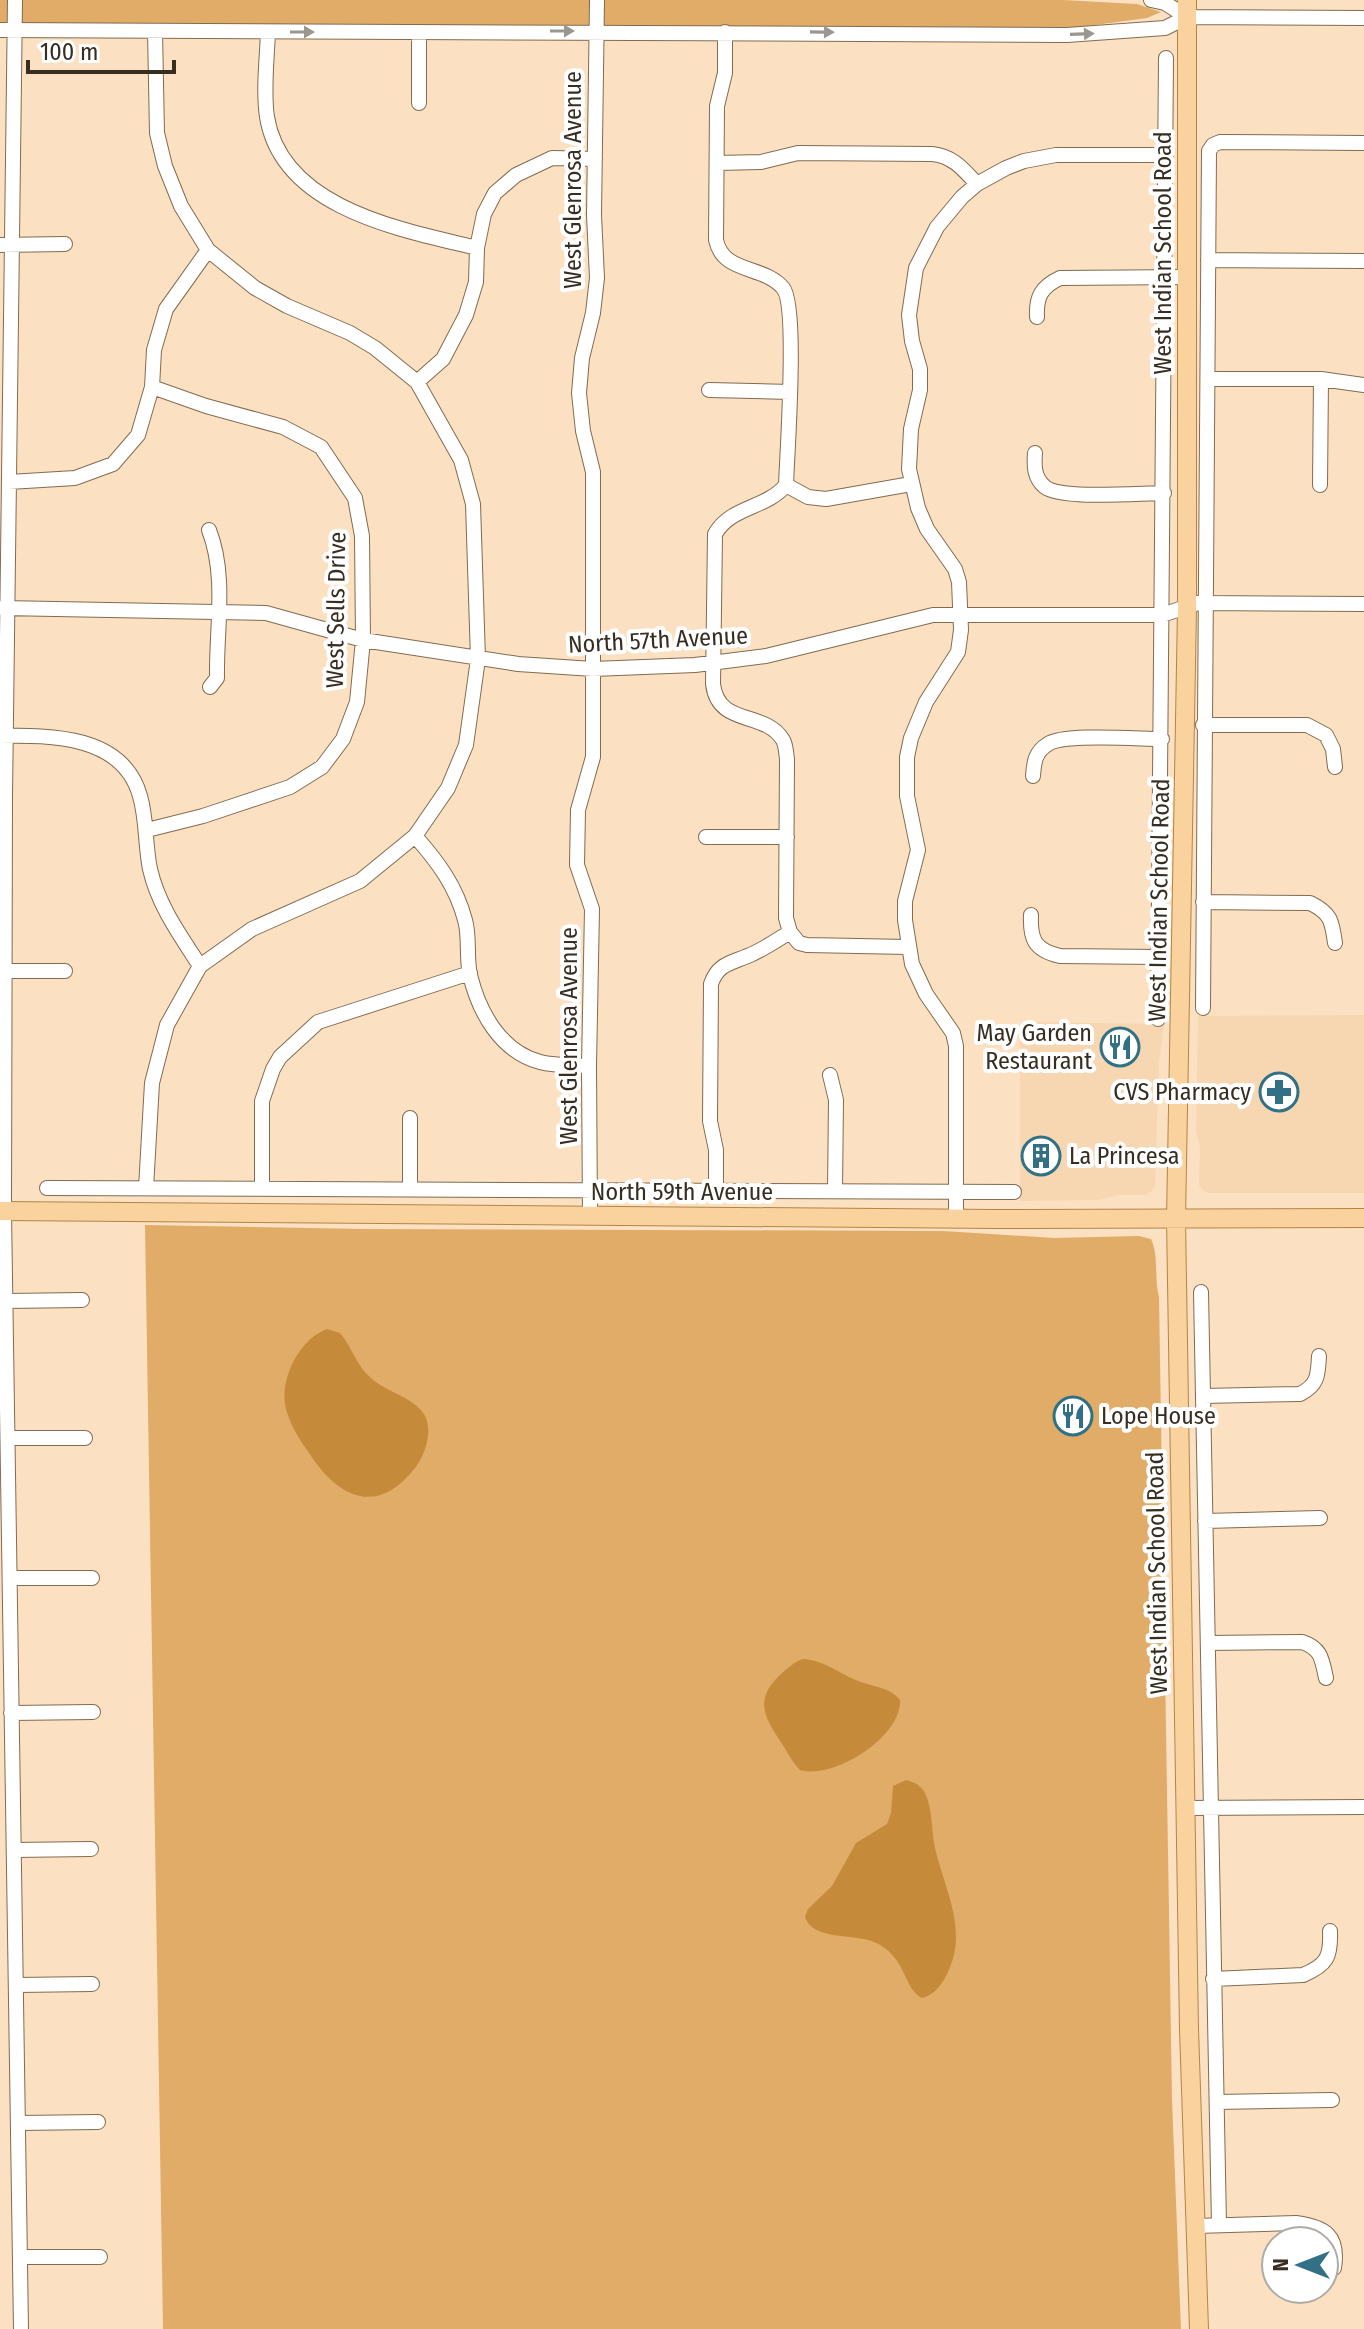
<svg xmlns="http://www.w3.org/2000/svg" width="1364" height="2329" viewBox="0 0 1364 2329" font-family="'Fira Sans Condensed',sans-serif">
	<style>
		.built { fill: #f6d7b2 }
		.green { fill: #e1ac67 }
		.water { fill: #c58b3b }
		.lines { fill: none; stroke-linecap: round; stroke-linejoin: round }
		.minor-casing { stroke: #826b4f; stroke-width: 16 }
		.major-casing { stroke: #b28547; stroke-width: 20 }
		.minor { stroke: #fff; stroke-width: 14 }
		.major { stroke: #f9d29d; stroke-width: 18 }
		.oneway { fill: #9b9690 }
		.labels { text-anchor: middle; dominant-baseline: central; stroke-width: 8; stroke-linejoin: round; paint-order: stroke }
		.street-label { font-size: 24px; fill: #372d21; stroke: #fff }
		.poi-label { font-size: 24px; fill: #372d21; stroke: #fff; text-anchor: end }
	</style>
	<rect width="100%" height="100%" fill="#fbe1c2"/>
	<path class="built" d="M1364 1015V1193H1208L1202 1190 1199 1185 1200 1148 1196 1129 1198 1016Z
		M1031 1022 1164 1024 1159 1063 1155 1185 1152 1191 1146 1195H1119L1097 1200 1020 1201V1031Z"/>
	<path class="green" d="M0 0H1063L1137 4 1161 12 1147 18 1065 29 0 24Z
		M145 1225 364 1229 943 1231 1054 1238 1139 1236 1151 1239C1159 1255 1154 1279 1159 1297L1172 2099 1181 2329H163Z"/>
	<path class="water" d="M327 1329 340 1333C352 1347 356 1365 371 1378 386 1392 416 1398 425 1416 433 1432 425 1455 415 1468 377 1517 338 1498 309 1453 299 1439 288 1422 285 1404 281 1376 300 1339 327 1329Z
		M803 1659C824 1660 840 1674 858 1681 873 1687 890 1687 900 1700 902 1737 834 1780 800 1770 792 1762 788 1753 782 1744 764 1717 753 1699 782 1673 789 1667 794 1662 803 1659Z
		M906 1780C914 1782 921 1785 925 1793 933 1809 931 1831 935 1848 946 1894 970 1933 945 1978 939 1988 933 1995 922 1998 903 1989 907 1956 874 1942 853 1933 813 1941 805 1917L808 1909 832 1886 856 1843 887 1824 891 1813 893 1786Z"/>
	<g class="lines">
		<g class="minor-casing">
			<path id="minor" d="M15 0 5 797 4 1211 21 2329
				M1151 0 1165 3 1187 17
				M0 30 1067 35 1165 28 1187 17 1364 18
				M268 32C267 59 263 90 267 117 282 209 403 230 477 248
				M419 32V103
				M717 163 761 162 798 153 932 154C953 156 963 169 977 184
				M0 245 65 244
				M1208 260 1364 261
				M1037 317C1036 297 1041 287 1060 278L1188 277
				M1208 379H1321L1364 385
				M417 382 443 359 466 315 476 282 477 248 484 214 495 193 516 175 552 158 595 159
				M709 390 790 392
				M1035 453C1034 466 1034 478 1045 487 1062 500 1140 493 1164 493
				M9 482 75 478 113 464 138 435 152 387 154 350 166 309 208 250
				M786 485 808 497 826 499 911 484
				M1320 485 1321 379
				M209 530C227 576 216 630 217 678L210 687
				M2 608 266 613 363 640 518 664 593 669 695 665 766 656 933 615H1162L1198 603 1364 604
				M1203 725H1307L1326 735 1333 749 1335 767
				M0 736C51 735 123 735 140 796 147 820 145 845 150 869 158 905 180 935 200 966
				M1033 776C1034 762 1035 752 1048 744 1064 733 1139 739 1162 739
				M147 830 203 816 290 787 322 767 343 739 357 702 363 640 362 536 355 498 321 447 283 427 206 406 152 387
				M415 836C438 862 456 886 465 920 470 937 466 957 470 975 479 1012 500 1051 540 1062 555 1066 573 1065 589 1066
				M706 837H787
				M1203 902 1310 903C1331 913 1332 921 1335 943
				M1031 915C1030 939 1034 950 1060 956L1158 957
				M790 932 799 943 807 945 908 947
				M0 971H65
				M1203 1008 1209 151 1213 145 1220 142 1364 143
				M1158 1019 1166 58
				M830 1075 836 1100 835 1191
				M410 1118V1189
				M47 1188 1014 1192
				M146 1188 152 1083 167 1025 200 966 252 929 360 881 415 836 448 788 466 745 478 659 473 504 461 460 417 382 375 348 350 333 287 306 255 288 208 250 181 206 165 166 157 133 155 31
				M262 1189V1101L273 1069 280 1057 318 1022 470 973
				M716 1191V1150L710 1121 711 984C718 963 732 963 750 955 764 949 777 940 790 932L786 918 787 759C786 753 786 745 783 740 765 710 718 727 713 684L715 534C731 506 766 509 786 485 787 454 798 305 783 288 764 265 723 274 716 240L717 106 725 73V32
				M590 1216 589 1066 592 909 577 865 578 810 593 757V472L583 431 579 393 582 358 593 313 597 278 594 215 597 0
				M956 1218V1046L953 1033 926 994 912 964 905 920V901L918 850 907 796V757L911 738 926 702 958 652 961 630 959 582 955 569 927 529 918 508 909 469 911 429 920 390V369L912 341 909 315 916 268 937 227 962 197 977 184 1006 168 1024 161 1056 155H1166
				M1201 1292 1219 2225
				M6 1301 82 1300
				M1203 1396 1300 1394C1318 1385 1318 1375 1319 1356
				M8 1438H85
				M1205 1521 1320 1518
				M10 1578H92
				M1208 1643 1302 1642C1321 1648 1322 1659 1326 1678
				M11 1713 93 1712
				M1185 1808 1364 1807
				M14 1850 91 1849
				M1213 1979 1303 1975C1327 1965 1331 1957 1330 1931
				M17 1985 92 1984
				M1217 2102 1332 2100
				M19 2123 98 2122
				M1196 2226 1296 2223C1326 2227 1339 2236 1334 2268
				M21 2257H100"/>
		</g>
		<g class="major-casing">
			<path id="major" d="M1187 0V609L1176 1219 1189 2029 1199 2329
				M0 1211 997 1219 1364 1218"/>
		</g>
		<use href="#minor" class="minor"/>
		<use href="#major" class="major"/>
	</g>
	<defs><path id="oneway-solid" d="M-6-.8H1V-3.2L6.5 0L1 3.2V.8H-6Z" transform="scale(2)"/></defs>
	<g class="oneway">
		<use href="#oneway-solid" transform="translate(562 31)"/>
		<use href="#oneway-solid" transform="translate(302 32)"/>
		<use href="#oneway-solid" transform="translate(822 32) rotate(1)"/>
		<use href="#oneway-solid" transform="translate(1082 34) rotate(-2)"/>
	</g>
	<defs>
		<g id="restaurant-ring" transform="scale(2)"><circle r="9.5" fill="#fff" stroke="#317085" stroke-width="1.5"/><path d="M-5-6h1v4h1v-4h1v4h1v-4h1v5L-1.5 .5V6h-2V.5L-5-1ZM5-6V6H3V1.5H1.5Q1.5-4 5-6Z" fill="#317085"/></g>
		<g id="pharmacy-ring" transform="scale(2)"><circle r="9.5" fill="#fff" stroke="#317085" stroke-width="1.5"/><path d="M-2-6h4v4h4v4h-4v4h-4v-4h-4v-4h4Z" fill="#317085"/></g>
		<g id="building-ring" transform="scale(2)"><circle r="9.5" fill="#fff" stroke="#317085" stroke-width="1.5"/><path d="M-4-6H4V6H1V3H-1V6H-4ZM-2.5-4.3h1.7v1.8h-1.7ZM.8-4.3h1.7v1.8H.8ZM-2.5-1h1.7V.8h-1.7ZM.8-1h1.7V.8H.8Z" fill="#317085"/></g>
	</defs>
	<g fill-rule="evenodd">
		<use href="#restaurant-ring" x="1120" y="1047"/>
		<use href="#pharmacy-ring" x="1279" y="1092"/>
		<use href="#building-ring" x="1041" y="1156"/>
		<use href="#restaurant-ring" x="1073" y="1416"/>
	</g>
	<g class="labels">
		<g class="street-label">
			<text transform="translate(573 180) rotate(-90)">West Glenrosa Avenue</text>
			<text transform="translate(1163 253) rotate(-90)">West Indian School Road</text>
			<text transform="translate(336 610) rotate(-89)">West Sells Drive</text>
			<text transform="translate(658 640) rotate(-3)">North 57th Avenue</text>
			<text transform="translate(1159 900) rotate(-89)">West Indian School Road</text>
			<text transform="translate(569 1036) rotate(-90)">West Glenrosa Avenue</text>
			<text x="682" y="1192">North 59th Avenue</text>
			<text transform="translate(1157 1573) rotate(-91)">West Indian School Road</text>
		</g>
		<g class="poi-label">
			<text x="1092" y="1033">May Garden<tspan x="1092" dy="28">Restaurant</tspan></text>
			<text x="1251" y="1092">CVS Pharmacy</text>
			<text x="1069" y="1156" text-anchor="start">La Princesa</text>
			<text x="1101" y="1416" text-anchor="start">Lope House</text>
		</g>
	</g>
	<g transform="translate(1300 2265) rotate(270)"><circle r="38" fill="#ffffff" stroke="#afaba6" stroke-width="2"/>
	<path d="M0-6L14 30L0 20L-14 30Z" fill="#317085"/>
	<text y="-12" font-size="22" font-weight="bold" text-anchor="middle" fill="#372d21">N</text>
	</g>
	<path d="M28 60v12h146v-12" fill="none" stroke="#372d21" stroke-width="4"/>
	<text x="40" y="60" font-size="24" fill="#372d21" stroke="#ffffff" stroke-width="6" paint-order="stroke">100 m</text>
</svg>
